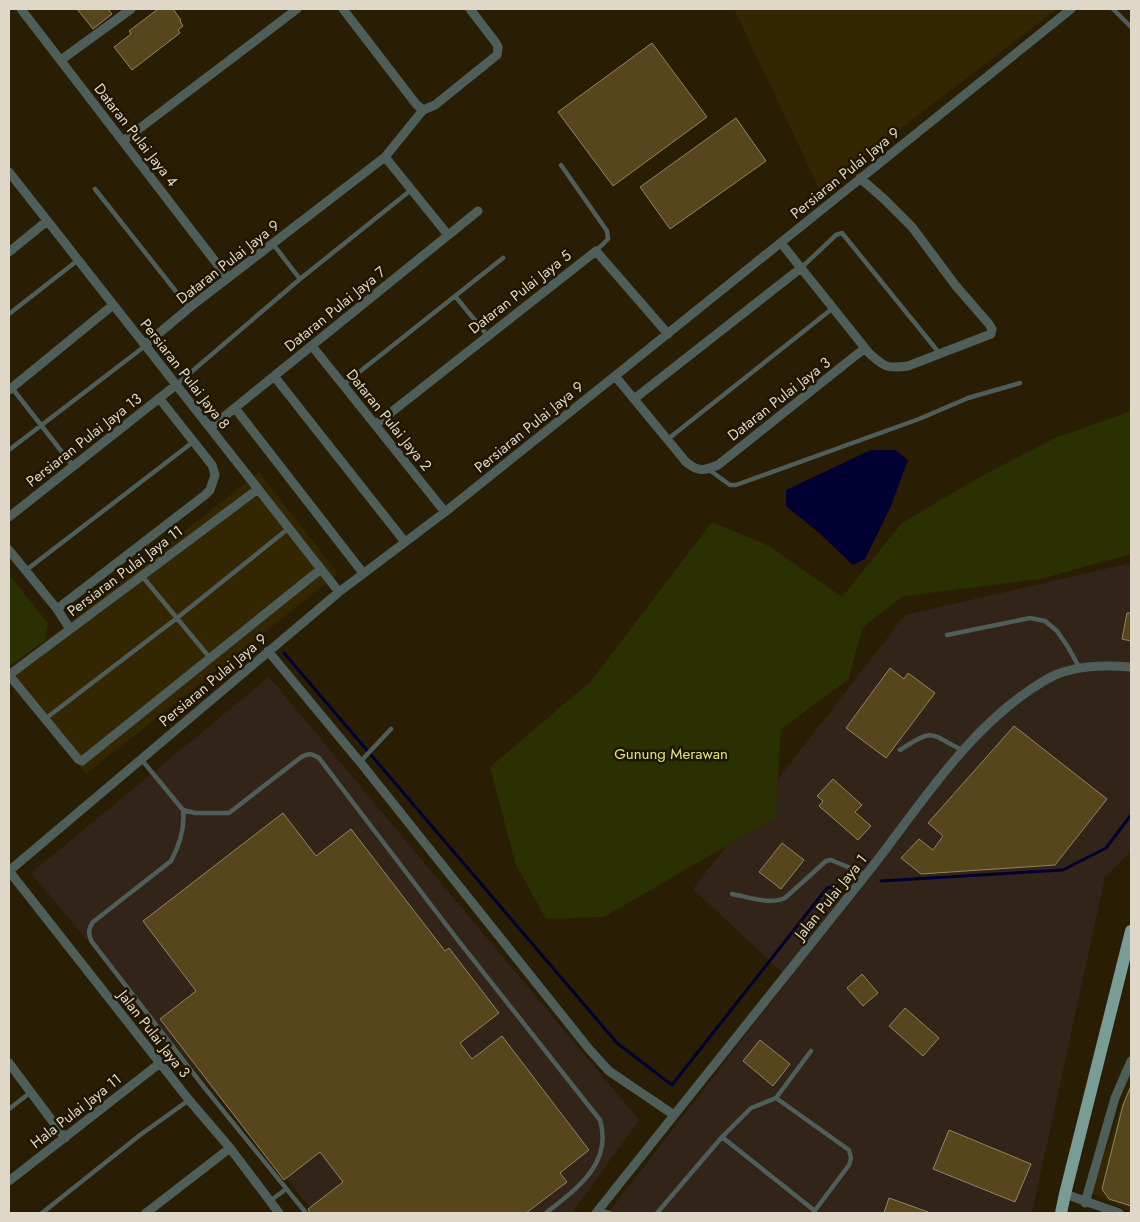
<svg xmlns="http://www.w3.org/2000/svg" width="1140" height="1222" viewBox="0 0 1140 1222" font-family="Jost,sans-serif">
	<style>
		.built { fill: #342601 }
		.industrial { fill: #322418 }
		.green { fill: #2b3000 }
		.water { fill: #000032 }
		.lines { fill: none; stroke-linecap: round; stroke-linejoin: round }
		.stream { stroke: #000032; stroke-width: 3 }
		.building { fill: #57451b; stroke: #918466 }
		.service { stroke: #4d5e5b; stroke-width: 4.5 }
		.minor { stroke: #4d5e5b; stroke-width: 9 }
		.primary { stroke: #7a9c96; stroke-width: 12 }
		.labels { text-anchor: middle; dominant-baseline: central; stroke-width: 5; stroke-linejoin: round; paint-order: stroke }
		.street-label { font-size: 15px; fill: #dfd8c8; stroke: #201500 }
		.park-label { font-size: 15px; fill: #d9e87a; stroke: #201500 }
	</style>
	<rect width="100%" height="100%" fill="#291e03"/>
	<path class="built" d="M734 9H1057L820 190Z
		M259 472 338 574 86 774 9 676V670Z
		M1131 1078V1212L1091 1193Z"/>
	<path class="industrial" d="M1131 563V851L1105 877 1032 1213H608L789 979 693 889 905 615Z
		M269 677 639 1120 572 1213H315L31 873Z"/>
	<path class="green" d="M1131 411V554L1040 579 903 596 863 627 848 680 781 729 775 818 604 917 546 919 516 865 490 767 591 681 712 522 769 546 842 597 902 523 978 478 1055 438Z
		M9 575 48 623 45 640 9 667Z"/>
	<path class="water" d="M871 450H895L908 460 891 506 865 559 853 565 818 532 786 506V490Z"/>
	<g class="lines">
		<path class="stream" d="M284 653 617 1043 672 1085 827 888 837 886
			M881 881 1063 870 1106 848 1131 815"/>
	</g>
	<path class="building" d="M77 9H108L112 14 93 29Z
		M158 9H173L181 20 180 21 183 26 178 30 180 33 132 70 114 47 131 34 129 31Z
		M652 43 707 117 613 186 558 112Z
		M736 118 766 161 670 229 640 187Z
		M1127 613H1131V641L1122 639Z
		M890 668 904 679 908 673 935 693 886 758 846 728Z
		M1014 726 1107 799 1055 865 921 874 901 858 919 839 933 850 943 836 928 823Z
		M833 779 862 805 855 812 871 826 858 840 819 806 823 801 817 796Z
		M283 813 316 856 351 829 445 951 449 948 499 1013 460 1043 472 1059 502 1036 589 1150 560 1173 567 1182 526 1213H310L308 1209 343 1182 320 1152 284 1180 160 1019 196 991 143 921Z
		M782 843 804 860 781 889 759 872Z
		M862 974 878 993 863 1006 847 988Z
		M905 1008 939 1038 923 1056 889 1026Z
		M760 1040 790 1064 773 1086 743 1061Z
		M1131 1086V1206L1109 1199 1102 1189 1123 1105Z
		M949 1130 1031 1164 1015 1202 933 1169Z
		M889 1198 928 1212 927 1213H884Z"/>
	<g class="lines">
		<path class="service" d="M1113 9 1131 27
			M561 165 607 231 608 239 596 251
			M95 189 189 308
			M273 244 300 279
			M801 268 836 235 842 233 940 354
			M455 296 487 335
			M9 314 78 260
			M176 385 300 279 411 190
			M343 385 503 258
			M12 388 73 466
			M668 439 833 308
			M9 450 145 346
			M708 469 730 485H736L919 419 968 398 1020 383
			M25 571 193 442
			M142 576 210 658
			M947 635 1030 618 1045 621 1057 631 1068 647 1079 667
			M45 719 177 618 289 528
			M900 750C934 728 928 733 962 750
			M141 759 183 810C185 827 179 846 171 861L93 922C88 929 88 934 92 942L204 1087 306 1213
			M360 762 391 729
			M183 810 195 813H229L300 758C308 753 311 753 319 758L457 939 600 1120C613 1164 576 1189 546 1213
			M732 894C748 897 770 905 785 898L826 861 831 860 865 874
			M776 1098 811 1051
			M9 1109 31 1092
			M722 1137 815 1211
			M270 1201 286 1189
			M599 1210 609 1213
			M42 1213 140 1135 189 1100
			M657 1213 722 1137 751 1108 776 1098 849 1150 851 1158 849 1165 813 1213"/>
		<path class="minor" d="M21 9 228 278
			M343 9 416 104 423 110 435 105 497 55 498 47 496 43 470 9
			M61 60 131 9
			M123 141 297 9
			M385 157 423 110
			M9 172 339 592
			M781 243 869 353C884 367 887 369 908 366L991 334 992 329 989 324 956 286 912 227 884 199 860 178
			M9 252 47 221
			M145 345 189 308 385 157 448 235
			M312 346 445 512
			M274 376 405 542
			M615 376 686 462C698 472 704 471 718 465L865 348
			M9 390 113 305
			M634 399 801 268
			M235 408 363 573
			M375 425 596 251 668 334
			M210 428 478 211
			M9 517 176 385
			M9 550 57 609 70 629
			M57 609 205 495 210 490 215 475 212 465 159 398
			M268 651 360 762 589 1049 609 1071 674 1115
			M9 675 78 759 82 761 321 569
			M9 675 258 489
			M9 871 339 592 445 512 615 376 1071 9
			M9 871 189 1100 230 1148 279 1213
			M9 1063 65 1138
			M9 1181 160 1063
			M1065 1194 1119 1213
			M1085 1203 1115 1098 1131 1061
			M146 1213 230 1148
			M596 1213C685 1100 776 989 865 876 920 807 968 725 1047 679 1072 665 1103 665 1131 667"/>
		<path class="primary" d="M1061 1213 1065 1194 1131 931"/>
	</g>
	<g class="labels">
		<g class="street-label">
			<text transform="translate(136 135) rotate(52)">Dataran Pulai Jaya 4</text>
			<text transform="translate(845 173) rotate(-39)">Persiaran Pulai Jaya 9</text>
			<text transform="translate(228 262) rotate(-38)">Dataran Pulai Jaya 9</text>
			<text transform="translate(520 292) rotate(-38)">Dataran Pulai Jaya 5</text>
			<text transform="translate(335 309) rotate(-39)">Dataran Pulai Jaya 7</text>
			<text transform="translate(185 374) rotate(52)">Persiaran Pulai Jaya 8</text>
			<text transform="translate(779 399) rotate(-38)">Dataran Pulai Jaya 3</text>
			<text transform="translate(389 420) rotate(51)">Dataran Pulai Jaya 2</text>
			<text transform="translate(529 427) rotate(-39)">Persiaran Pulai Jaya 9</text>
			<text transform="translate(84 440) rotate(-38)">Persiaran Pulai Jaya 13</text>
			<text transform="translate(125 571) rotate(-37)">Persiaran Pulai Jaya 11</text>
			<text transform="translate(213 680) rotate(-40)">Persiaran Pulai Jaya 9</text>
			<text transform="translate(831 897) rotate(-51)">Jalan Pulai Jaya 1</text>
			<text transform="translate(154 1034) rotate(52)">Jalan Pulai Jaya 3</text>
			<text transform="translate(76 1111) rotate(-38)">Hala Pulai Jaya 11</text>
		</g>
		<g class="park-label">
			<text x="671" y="754">Gunung Merawan</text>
		</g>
	</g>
	<rect width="1140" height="1222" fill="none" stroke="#dfd8c8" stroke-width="20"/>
</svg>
